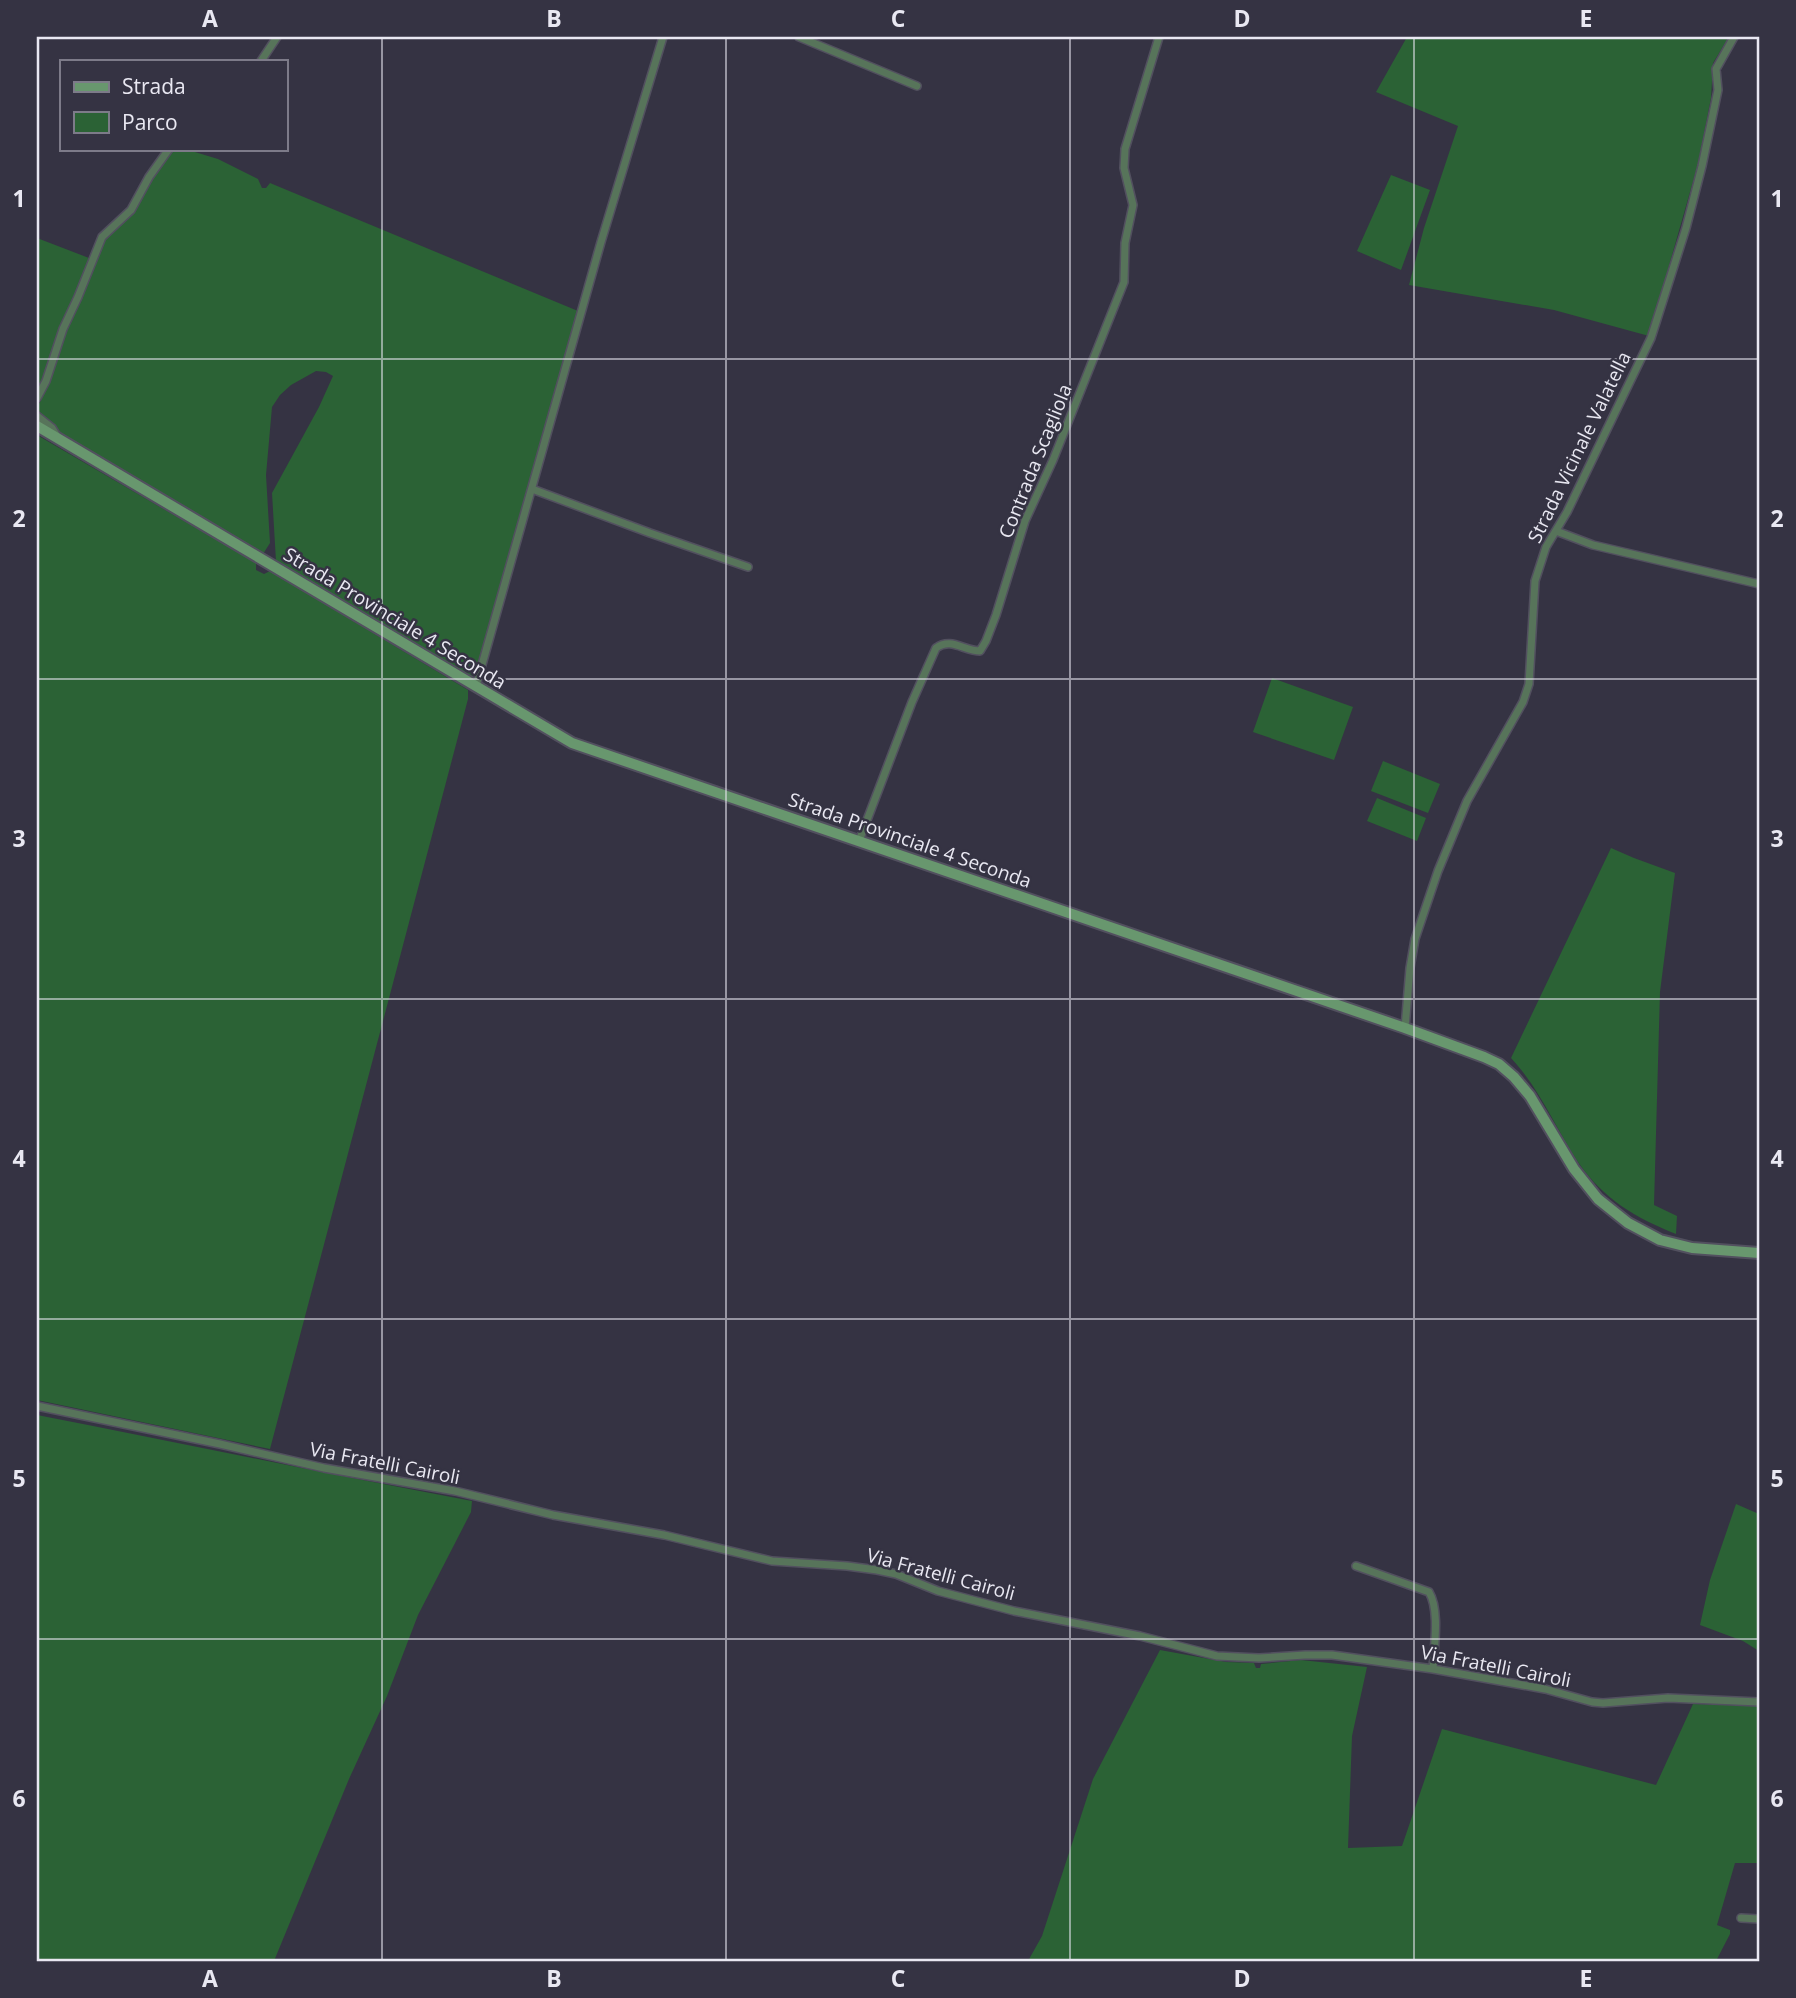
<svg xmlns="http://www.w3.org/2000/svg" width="1796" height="1998" viewBox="0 0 1796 1998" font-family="'Open Sans',sans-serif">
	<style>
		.green { fill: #2b6235 }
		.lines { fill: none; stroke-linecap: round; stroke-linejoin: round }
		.street-casing { stroke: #52505f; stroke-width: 10 }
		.secondary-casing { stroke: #52505f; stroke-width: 14 }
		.street { stroke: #57745a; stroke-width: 7 }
		.secondary { stroke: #68976e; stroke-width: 10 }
		.grid { fill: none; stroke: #e9e8f2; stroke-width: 2; stroke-opacity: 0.55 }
		.labels { text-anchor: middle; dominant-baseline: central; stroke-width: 5; stroke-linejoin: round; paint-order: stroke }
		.street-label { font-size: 19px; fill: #e9e8f2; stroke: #353343 }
		.neatline { fill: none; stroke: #e9e8f2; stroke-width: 2.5 }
		.grid-label { font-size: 23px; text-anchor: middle; font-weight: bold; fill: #e9e8f2 }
	</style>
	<rect width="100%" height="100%" fill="#353343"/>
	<path class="green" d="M1407 37H1729L1713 63 1711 98 1698 164 1649 336 1554 310 1409 285 1424 228 1458 126 1376 92Z
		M175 149H185L218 159 258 179 262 188H266L270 183 578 311 475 676 471 677 276 561 272 493 319 407 333 376 326 372 316 371 291 385 280 395 272 407 266 475 270 543 263 554 62 436 54 425 40 415 38 406 50 381 59 349 104 240 133 212 160 164Z
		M1391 175 1430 190 1401 270 1357 251Z
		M37 238 89 258 76 297 60 328 42 381 37 390Z
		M37 435 256 563V570L264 574 270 571 468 690V699L270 1449 37 1400Z
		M1272 678 1353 707 1334 760 1253 732Z
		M1383 761 1440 784 1428 813 1371 791Z
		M1377 798 1426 818 1417 841 1367 821Z
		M1611 848 1634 858 1675 873 1660 992 1654 1205 1677 1216 1676 1234C1636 1218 1603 1199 1578 1162 1555 1127 1540 1089 1511 1058Z
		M37 1415C182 1443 326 1474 472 1501L471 1512 418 1615 387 1696 349 1779 274 1961H37Z
		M1736 1504 1759 1514V1651L1743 1641 1700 1625 1710 1580Z
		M1160 1650 1226 1662 1254 1663 1256 1668H1260L1261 1664 1301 1660 1367 1667 1352 1736 1348 1848 1402 1846 1442 1729 1656 1785 1693 1704 1759 1706V1850L1757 1863H1735L1717 1925 1730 1930V1934L1716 1961H1028L1042 1936 1093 1779Z"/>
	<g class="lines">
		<g class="street-casing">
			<path id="street" d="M799 37 917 86
				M261 61 277 37
				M37 398 46 381 63 329 78 297 102 237 131 210 149 177 169 149
				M37 416 52 428 57 436
				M532 489 650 533 748 567
				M1556 531 1593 545 1759 584
				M476 686 601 242 663 37
				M859 841 912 702 936 648C951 637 964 651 980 651L986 641 996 615 1025 521 1053 460 1124 282 1125 243 1133 205 1124 168 1125 149 1159 37
				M1405 1028 1410 968 1415 939 1438 871 1467 801 1523 702 1529 684 1535 581 1546 547 1567 512 1651 338 1686 228 1702 166 1718 90 1716 69 1734 37
				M37 1406 220 1444 324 1468 455 1491 553 1515 664 1535 772 1561 847 1566 877 1570 896 1574 938 1591 1014 1611 1140 1636 1217 1656 1259 1658 1305 1655H1332L1433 1669 1545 1689 1592 1702 1603 1703 1668 1698 1759 1702
				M1356 1566 1429 1592C1440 1610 1434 1647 1433 1669
				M1741 1918 1759 1919"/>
		</g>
		<g class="secondary-casing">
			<path id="secondary" d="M37 426 572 743 1405 1028 1484 1057 1499 1064 1514 1077 1530 1096 1574 1169 1598 1199 1628 1223 1660 1240 1692 1248 1759 1253"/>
		</g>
		<use href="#street" class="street"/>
		<use href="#secondary" class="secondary"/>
	</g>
	<path class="grid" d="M382 37V1961M726 37V1961M1070 37V1961M1414 37V1961M37 359H1759M37 679H1759M37 999H1759M37 1319H1759M37 1639H1759"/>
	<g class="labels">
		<g class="street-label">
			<text transform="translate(1579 447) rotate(-64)">Strada Vicinale Valatella</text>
			<text transform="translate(1035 461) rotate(-68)">Contrada Scagliola</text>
			<text transform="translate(395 618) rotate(31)">Strada Provinciale 4 Seconda</text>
			<text transform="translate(910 840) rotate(19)">Strada Provinciale 4 Seconda</text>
			<text transform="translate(385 1463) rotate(11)">Via Fratelli Cairoli</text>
			<text transform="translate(941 1574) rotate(15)">Via Fratelli Cairoli</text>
			<text transform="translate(1496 1666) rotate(11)">Via Fratelli Cairoli</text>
		</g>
	</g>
	<rect width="1796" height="1998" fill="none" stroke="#353343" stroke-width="77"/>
	<rect x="60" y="60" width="228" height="91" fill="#353343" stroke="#7d7b89" stroke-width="2"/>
	<rect x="74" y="82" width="35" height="10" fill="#68976e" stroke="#7d7b89" stroke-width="2"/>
	<text x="122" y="94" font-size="21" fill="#e9e8f2">Strada</text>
	<rect x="74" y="112" width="35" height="21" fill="#2b6235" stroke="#7d7b89" stroke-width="2"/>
	<text x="122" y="130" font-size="21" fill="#e9e8f2">Parco</text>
	<rect x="38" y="38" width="1720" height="1922" class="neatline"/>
	<g class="grid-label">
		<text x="210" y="27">A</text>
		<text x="554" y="27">B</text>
		<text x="898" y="27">C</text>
		<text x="1242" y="27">D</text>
		<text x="1586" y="27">E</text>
		<text x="19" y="207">1</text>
		<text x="1777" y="207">1</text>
		<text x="19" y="527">2</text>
		<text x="1777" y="527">2</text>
		<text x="19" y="847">3</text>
		<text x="1777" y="847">3</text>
		<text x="19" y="1167">4</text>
		<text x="1777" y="1167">4</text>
		<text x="19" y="1487">5</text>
		<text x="1777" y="1487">5</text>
		<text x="19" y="1807">6</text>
		<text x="1777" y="1807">6</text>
		<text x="210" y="1987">A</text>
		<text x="554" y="1987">B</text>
		<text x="898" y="1987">C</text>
		<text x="1242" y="1987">D</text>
		<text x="1586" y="1987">E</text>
	</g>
</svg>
